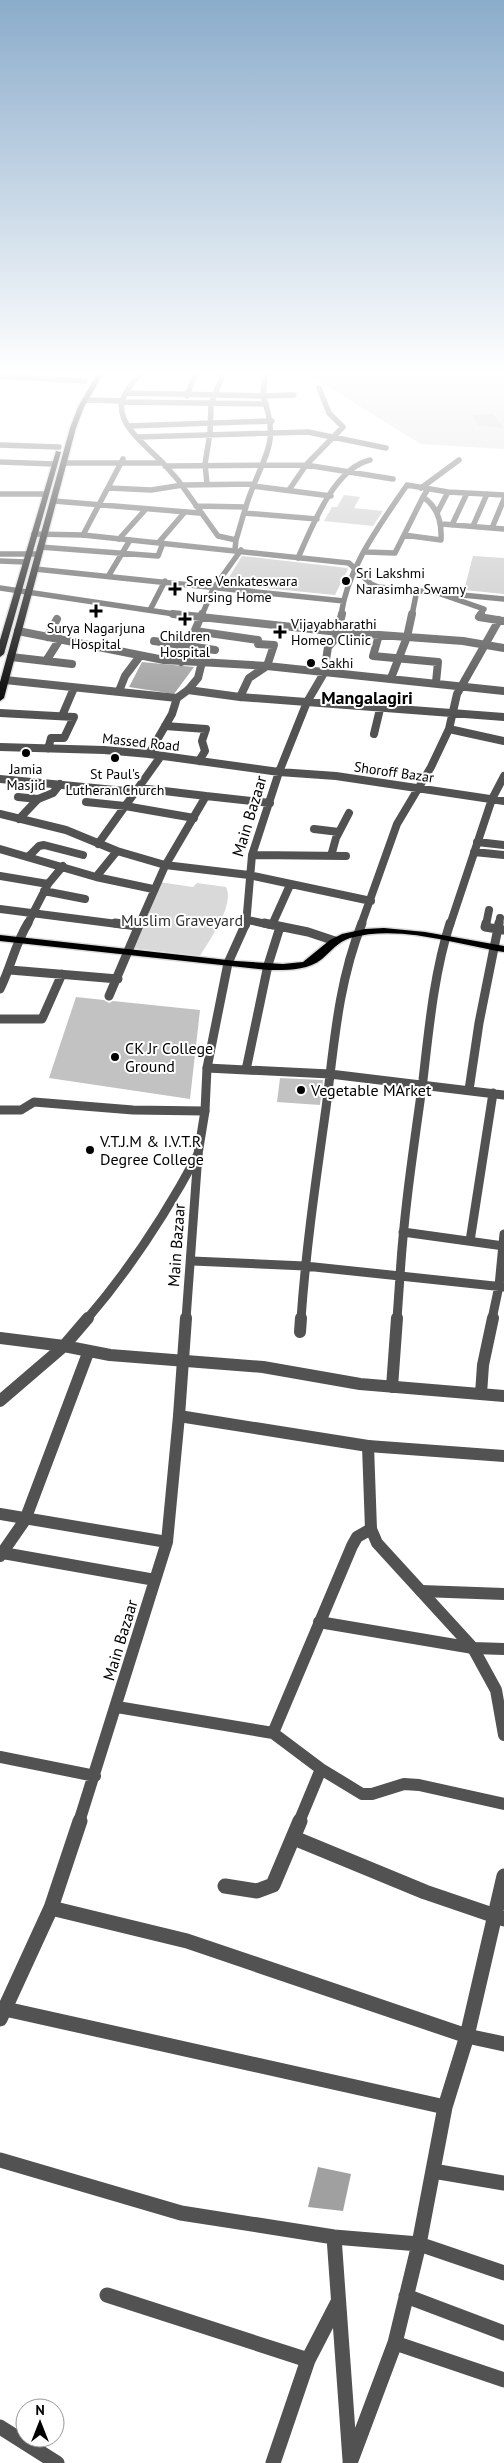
<svg xmlns="http://www.w3.org/2000/svg" width="504" height="2463" viewBox="0 0 504 2463" font-family="'PT Sans',sans-serif">
	<style>
		.green { fill: #d9d9d9 }
		.water { fill: #a0a0a0 }
		.building { fill: #c2c2c2 }
		.lines { fill: none; stroke-linecap: round; stroke-linejoin: round }
		.primary-casing { stroke: #dbdbdb; stroke-width: 3 }
		.minor-far4 { stroke: #525252; stroke-width: 5.5 }
		.minor-far3 { stroke: #525252; stroke-width: 8 }
		.minor-far2 { stroke: #525252; stroke-width: 9 }
		.minor-far1 { stroke: #525252; stroke-width: 12 }
		.minor { stroke: #525252; stroke-width: 15 }
		.tertiary-far2 { stroke: #525252; stroke-width: 5.5 }
		.tertiary-far1 { stroke: #525252; stroke-width: 9 }
		.tertiary { stroke: #525252; stroke-width: 12 }
		.primary { fill: #000; fill-rule: evenodd }
		.poi-dot { fill: #000; stroke: #fff; stroke-width: 2 }
		.labels { text-anchor: middle; dominant-baseline: central; stroke-width: 4; stroke-linejoin: round; paint-order: stroke }
		.far-poi-label { font-size: 14px; fill: #000; stroke: #fff; text-anchor: start }
		.far-street-label { font-size: 14px; fill: #000; stroke: #fff }
		.street-label { font-size: 16px; fill: #000; stroke: #fff }
		.park-label { font-size: 16px; fill: #303030; stroke: #fff }
		.poi-label { font-size: 16px; fill: #000; stroke: #fff; text-anchor: start }
		.far-district-label { font-size: 18px; font-weight: bold; fill: #000; stroke: #fff }
	</style>
	<rect width="100%" height="100%" fill="#fff"/>
	<path class="green" d="M314 372H504V449L421 444 312 377Z
		M159 882 193 887 197 883 226 887C235 905 210 939 200 956L132 948Z"/>
	<path class="water" d="M142 662 194 667 174 694 129 687Z
		M318 2167 351 2174 343 2211 308 2207Z"/>
	<path class="building" d="M493 414 504 428 479 426 472 415Z
		M344 495 360 497 354 508 383 511 373 526 324 521 332 507H337Z
		M242 556 347 568 348 569 335 595 225 584Z
		M473 556 504 558V594L464 590Z
		M76 997 104 1000 109 1003 113 1001 200 1010 190 1099 49 1078Z
		M280 1078 323 1080 320 1105 277 1102Z"/>
	<g class="lines">
		<g class="primary-casing">
			<path id="primary" d="M98 372H104L84 407 76 428 4 698 0 701V682L70 428 78 407Z
				M56 451 61 452 4 654 0 657V640Z
				M384 928 425 932 504 946V952C455 944 399 924 350 938 338 942 331 951 322 959 307 971 287 970 268 970L0 941V935L236 961 283 964 303 962 330 940 342 934 365 929Z"/>
		</g>
		<path class="minor-far4" d="M141 372C135 381 124 391 122 402 117 426 149 448 163 463
			M209 372 224 373
			M268 372 265 375 263 396 294 395
			M1 376 85 381
			M127 393 263 396C279 442 267 450 251 492 245 507 241 524 236 540
			M187 396 196 372
			M85 400 123 401
			M122 402 266 404
			M128 426 272 421
			M137 437 308 432 386 448
			M0 445 59 447
			M0 462 54 464
			M64 463H163L178 480 218 536 236 540 235 549
			M165 466 306 465 393 479
			M207 484 205 464 210 433 211 404 224 372
			M253 486 331 496
			M109 488 151 490 183 485 254 484
			M421 488 459 460
			M289 490 306 465 343 427 329 413 319 388
			M0 494H45
			M54 501 199 513
			M196 506 246 507
			M244 513 317 519
			M437 513 448 492
			M442 524 504 529
			M452 525 467 493
			M473 526 487 494
			M492 528 504 499
			M83 535 123 459
			M404 535 441 540C442 523 438 507 423 497L428 489
			M119 539 146 509
			M159 542 184 513
			M40 547 158 556 163 543
			M366 552 395 553 423 497
			M298 558C312 527 334 468 370 460
			M0 561 26 562
			M35 569 344 601
			M109 575 130 540
			M0 588 181 615
			M435 592 484 609 480 615
			M150 610 165 581
			M202 615 213 589 241 550
			M341 615C348 566 380 525 407 485L448 492 504 495
			M412 615 417 590"/>
		<path class="minor-far3" d="M173 614 338 632 463 641 504 648
			M481 614 479 617 504 621
			M18 631 164 660 267 666 504 691
			M195 631 258 640V644L274 645 267 666 249 678 240 697
			M379 635 373 656 438 662 436 682
			M47 637 57 619
			M154 641 215 650
			M11 657 72 664
			M46 661 60 639
			M181 662 202 614
			M391 678 407 637 412 614
			M5 680 177 698
			M188 690 240 697 504 717
			M119 691 125 676 140 656
			M0 713 74 717 64 738H51L48 749
			M62 716 74 688
			M165 726 206 729 202 741 205 751 199 761
			M449 729 504 741
			M374 734 380 709
			M0 747 104 750 149 754 279 772 336 776 504 801
			M149 754 172 714 177 698 188 690 198 678 202 662
			M0 779 136 792
			M139 788 206 796 165 866 139 925
			M206 796 270 803
			M18 797 38 799
			M86 802 125 806 194 818
			M0 814 66 830 117 851 165 865 249 875 371 901
			M19 819 38 799 53 793 60 784
			M314 829 339 832
			M477 842 504 845
			M98 844 161 756
			M0 849 96 877 153 889
			M474 852 504 855
			M252 855 346 856
			M331 856 336 838 349 813
			M28 857 39 846 44 845 83 855
			M0 876 48 884
			M96 877 117 851
			M44 891 85 899
			M0 909 125 925
			M248 920 271 925
			M27 925 48 884 63 866
			M246 925 252 855 279 772 307 702 324 673 328 647 336 638 342 614
			M272 925 290 885
			M361 925 397 824 431 767 449 729 457 694 499 620
			M450 925 492 799 504 776
			M486 925 489 910
			M499 925 500 918"/>
		<path class="minor-far2" d="M115 923 137 926
			M264 923 308 932 335 941
			M486 923 485 927 504 930
			M228 963 246 923
			M10 970 118 979
			M0 989C11 967 15 944 28 923
			M109 996 140 923
			M0 1019H42L62 974
			M207 1068 330 1074 504 1095
			M246 1070 268 965 280 927
			M469 1090 479 1023 499 923
			M0 1110H21L34 1102 133 1110 205 1111
			M403 1232 504 1246
			M470 1241 493 1093
			M192 1261 305 1266 400 1276C404 1210 414 1145 423 1080 429 1028 434 973 450 923
			M87 1319C130 1269 167 1212 198 1154
			M301 1319C306 1248 316 1179 326 1108 334 1045 338 983 362 923
			M397 1319 400 1276 504 1287
			M492 1319 499 1286 504 1234"/>
		<path class="minor-far1" d="M300 1332 301 1318
			M0 1338 64 1346 110 1355 263 1367 360 1384 504 1396
			M392 1387 397 1318
			M481 1394 483 1365 493 1318
			M0 1401 64 1346 88 1318
			M368 1446 504 1456
			M0 1514 167 1542
			M3 1553 155 1580
			M0 1556 25 1520 88 1353
			M421 1591 504 1594
			M319 1622 473 1648 504 1649
			M117 1707 273 1733 321 1769 362 1794H372L404 1784 419 1785 504 1804
			M273 1733 352 1546 357 1537 371 1529
			M0 1757 95 1776
			M79 1822 167 1542 179 1416
			M299 1822 321 1769"/>
		<path class="minor" d="M294 1838 425 1892 504 1919
			M225 1886 257 1891 273 1885 300 1821
			M51 1908 187 1941 467 2036 504 1876
			M1 2008 445 2107
			M0 2019 51 1908 80 1821
			M0 2160 181 2213 334 2237 419 2244 445 2107 467 2036 504 2044
			M433 2171 504 2183
			M334 2237 350 2460
			M107 2295 308 2360
			M406 2296 504 2333
			M395 2343 504 2380
			M0 2427 57 2463
			M273 2463 308 2360 338 2302
			M350 2463 395 2343 419 2244 504 2273"/>
		<path class="tertiary-far2" d="M34 534 83 535 349 563 371 584 378 587 504 599
			M0 554H38"/>
		<path class="tertiary-far1" d="M186 1319 198 1154 205 1111 207 1068 228 963"/>
		<path class="tertiary" d="M186 1318 179 1416 368 1446 371 1529 377 1543 473 1648 496 1690 504 1735"/>
		<use href="#primary" class="primary"/>
	</g>
	<linearGradient id="sky" x2="0" y2="1"><stop stop-color="#8baccb"/><stop offset="0.52" stop-color="#fff"/><stop offset="1" stop-color="#fff" stop-opacity="0"/></linearGradient>
	<rect width="504" height="717" fill="url(#sky)"/>
	<g class="poi-dot">
		<circle cx="346" cy="581" r="5"/>
		<path d="M172.5 581.5h5v5h5v5h-5v5h-5v-5h-5v-5h5z"/>
		<path d="M93.5 603.5h5v5h5v5h-5v5h-5v-5h-5v-5h5z"/>
		<path d="M182.5 611.5h5v5h5v5h-5v5h-5v-5h-5v-5h5z"/>
		<path d="M277.5 624.5h5v5h5v5h-5v5h-5v-5h-5v-5h5z"/>
		<circle cx="311" cy="663" r="5"/>
		<circle cx="26" cy="753" r="5"/>
		<circle cx="115" cy="758" r="5"/>
		<circle cx="115" cy="1057" r="5"/>
		<circle cx="301" cy="1090" r="5"/>
		<circle cx="90" cy="1150" r="5"/>
	</g>
	<g class="labels">
		<g class="far-poi-label">
			<text x="356" y="573">Sri Lakshmi<tspan x="356" dy="16">Narasimha Swamy</tspan></text>
			<text x="186" y="581">Sree Venkateswara<tspan x="186" dy="16">Nursing Home</tspan></text>
			<text x="291" y="624">Vijayabharathi<tspan x="291" dy="16">Homeo Clinic</tspan></text>
			<text x="96" y="628" text-anchor="middle">Surya Nagarjuna<tspan x="96" dy="16">Hospital</tspan></text>
			<text x="185" y="636" text-anchor="middle">Children<tspan x="185" dy="16">Hospital</tspan></text>
			<text x="321" y="663">Sakhi</text>
			<text x="26" y="769" text-anchor="middle">Jamia<tspan x="26" dy="16">Masjid</tspan></text>
			<text x="115" y="774" text-anchor="middle">St Paul's<tspan x="115" dy="16">Lutheran Church</tspan></text>
		</g>
		<g class="far-street-label">
			<text transform="translate(141 742) rotate(6)">Massed Road</text>
			<text transform="translate(394 772) rotate(8)">Shoroff Bazar</text>
		</g>
		<g class="street-label">
			<text transform="translate(249 816) rotate(-73)">Main Bazaar</text>
			<text transform="translate(176 1245) rotate(-86)">Main Bazaar</text>
			<text transform="translate(120 1640) rotate(-73)">Main Bazaar</text>
		</g>
		<g class="park-label">
			<text x="182" y="920">Muslim Graveyard</text>
		</g>
		<g class="poi-label">
			<text x="125" y="1048">CK Jr College<tspan x="125" dy="18">Ground</tspan></text>
			<text x="311" y="1090">Vegetable MArket</text>
			<text x="100" y="1141">V.T.J.M &amp; I.V.T.R<tspan x="100" dy="18">Degree College</tspan></text>
		</g>
		<g class="far-district-label">
			<text x="367" y="697">Mangalagiri</text>
		</g>
	</g>
	<g transform="translate(40 2423)"><circle r="24" fill="#ffffff" stroke="#999999"/>
	<path d="M0-4L9 19L0 12L-9 19Z" fill="#000000"/>
	<text y="-8" font-size="14" font-weight="bold" text-anchor="middle" fill="#000000">N</text>
	</g>
</svg>
